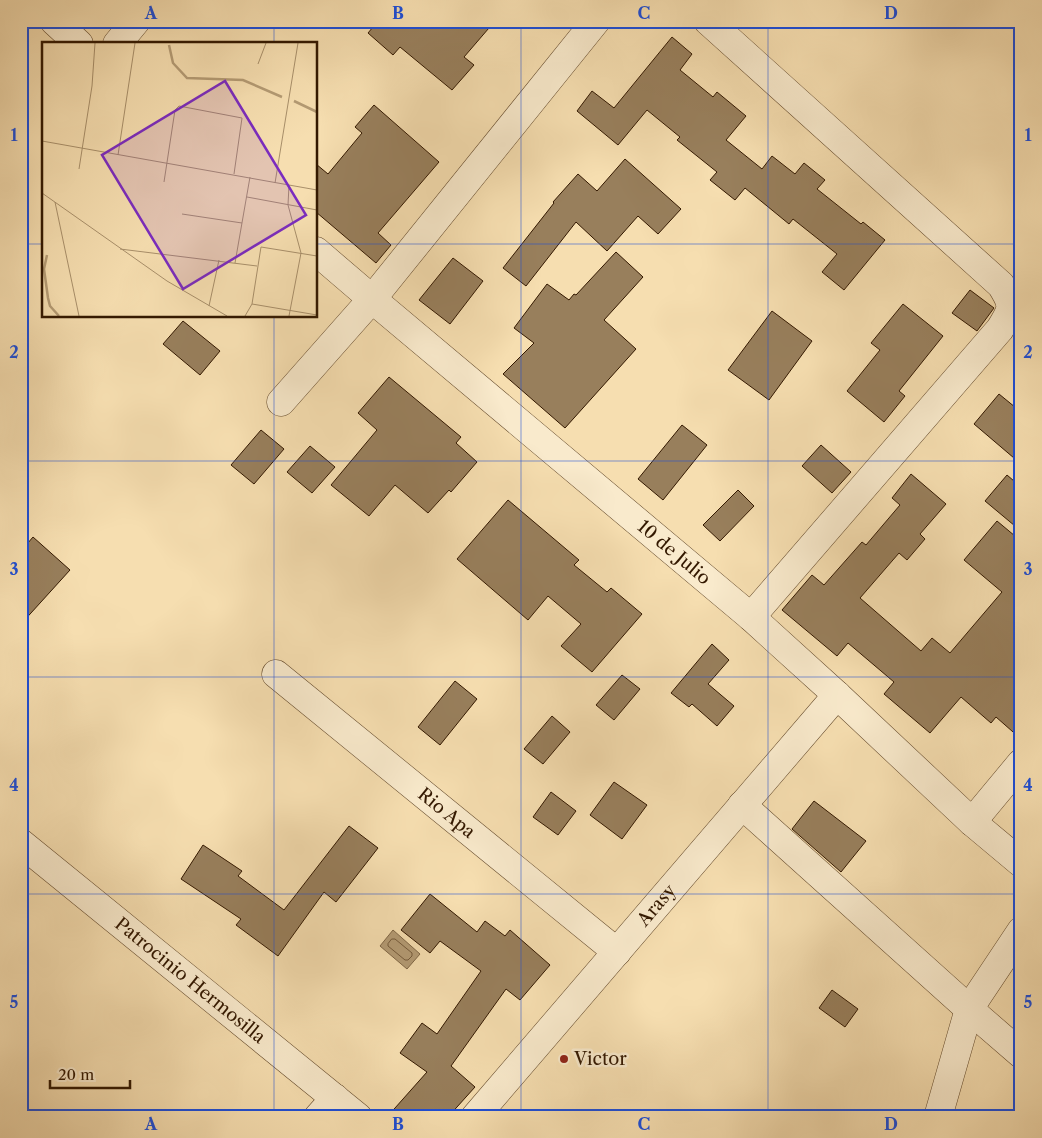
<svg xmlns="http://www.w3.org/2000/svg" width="1042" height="1138" viewBox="0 0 1042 1138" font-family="'Libre Caslon Text',serif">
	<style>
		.water { fill: #b49b74; stroke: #806746 }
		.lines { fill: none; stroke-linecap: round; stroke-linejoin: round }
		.shore { stroke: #745a3a; stroke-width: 1 }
		.building { fill: #987f5c; stroke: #331800 }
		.street-casing { stroke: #644a2c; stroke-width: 29 }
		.street { stroke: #f9eacc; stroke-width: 28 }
		.grid { fill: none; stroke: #1d4ed8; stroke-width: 1; stroke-opacity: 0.55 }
		.poi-dot { fill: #8f2418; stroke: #f9eacc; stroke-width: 2 }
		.labels { text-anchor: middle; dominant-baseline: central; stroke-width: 5; stroke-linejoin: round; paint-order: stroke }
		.street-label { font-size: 18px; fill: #331800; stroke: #f9eacc }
		.poi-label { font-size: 18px; fill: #331800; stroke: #f9eacc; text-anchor: start }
		.inset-river { fill: none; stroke: #b49b74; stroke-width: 2.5 }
		.inset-road { fill: none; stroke: #a88f6a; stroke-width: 1 }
		.view { fill: #7b2cbf; fill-opacity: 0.15; stroke: #7b2cbf; stroke-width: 2.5 }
		.inset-edge { fill: none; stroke: #331800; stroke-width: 2.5 }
		.neatline { fill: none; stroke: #1d4ed8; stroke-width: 2 }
		.grid-label { font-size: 16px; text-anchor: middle; font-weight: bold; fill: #1d4ed8 }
	</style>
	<rect width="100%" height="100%" fill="#f6deb0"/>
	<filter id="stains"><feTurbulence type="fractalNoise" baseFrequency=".004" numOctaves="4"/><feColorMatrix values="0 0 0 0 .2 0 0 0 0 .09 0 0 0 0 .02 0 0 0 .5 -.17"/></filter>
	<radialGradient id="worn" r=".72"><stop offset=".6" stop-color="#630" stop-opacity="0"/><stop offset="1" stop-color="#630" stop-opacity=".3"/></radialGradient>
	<path class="water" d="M393 930 420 954 407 969 380 946Z"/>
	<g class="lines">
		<path class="shore" d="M392 939H395L412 953V956L408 960H405L388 946V944Z"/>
	</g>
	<path class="building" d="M378 21H495L464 57 474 65 452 90 400 47 393 55 368 33Z
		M672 37 692 54 680 70 713 97 717 92 746 116 726 140 762 169 772 156 795 174 804 163 825 180 817 189 861 224 863 222 885 240 844 290 822 272 837 254 793 219 789 224 745 188 735 200 710 180 717 172 677 140 680 137 647 110 618 145 577 111 592 91 614 108Z
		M374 105 439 162 378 233 391 245 376 263 316 212V164L328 174 362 133 355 127Z
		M625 159 681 209 658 234 638 216 607 251 576 222 526 286 503 268 554 203 553 202 578 174 597 191Z
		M616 252 643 277 604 320 636 349 565 428 503 374 534 343 514 328 547 284 569 300 574 294 576 295Z
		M453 258 483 281 450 324 419 300Z
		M970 290 994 308 977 331 952 313Z
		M903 304 943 336 899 391 905 396 884 422 847 391 880 350 871 343Z
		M772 311 812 341 769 400 728 370Z
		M183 321 220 351 200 375 163 344Z
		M389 377 461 437 456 443 477 462 451 492 449 490 428 513 395 485 369 516 331 485 377 430 358 413Z
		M999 394 1021 412V464L974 424Z
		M682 425 707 445 663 500 638 479Z
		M261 430 284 449 254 484 231 465Z
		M821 445 851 472 832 493 802 466Z
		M310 446 335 467 312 493 287 472Z
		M911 474 946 504 920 534 925 539 907 560 899 553 860 598 921 651 932 638 950 653 1002 592 964 560 997 521 1021 541V739L996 717 991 723 961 697 930 733 884 694 894 682 848 643 837 656 782 610 812 575 824 585 862 542 866 545 900 505 892 498Z
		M1007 475 1021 487V531L985 501Z
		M738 490 754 506 720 541 703 525Z
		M508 500 579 560 574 565 607 592 611 588 642 614 592 672 561 646 581 624 548 596 528 620 457 559Z
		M33 537 70 570 21 624V551Z
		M712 644 729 660 708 684 734 706 717 726 692 704 689 707 671 693Z
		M622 675 640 689 614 720 596 705Z
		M455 681 477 699 440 745 418 727Z
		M552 716 570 732 543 764 524 749Z
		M614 782 647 805 622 839 590 815Z
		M551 792 576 811 558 835 533 817Z
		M814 801 866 841 841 872 792 829Z
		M349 826 378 848 336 902 324 892 278 956 236 925 241 919 181 879 203 845 242 871 238 876 284 910Z
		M430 894 477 932 485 921 505 936 510 930 550 965 520 1000 506 989 451 1066 475 1087 448 1117H387L427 1072 400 1053 422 1023 437 1034 481 971 440 941 430 953 401 930Z
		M832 990 858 1009 845 1027 819 1008Z"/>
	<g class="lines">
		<g class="street-casing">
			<g id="street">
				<path d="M54 21 79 44"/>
				<path d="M708 21 1001 285C1014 306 1013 308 1000 329L751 617"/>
				<path d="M117 44 136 21"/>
				<path id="s1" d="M316 251 372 299 751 617 837 695 972 822 1021 863"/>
				<path d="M281 402 372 299 596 21"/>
				<path id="s2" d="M276 674 617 952"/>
				<path d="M742 805 969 1009 1021 1054"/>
				<path d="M972 822 1021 763"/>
				<path id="s3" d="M21 843 358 1117"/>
				<path d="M318 1117 335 1098"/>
				<path id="s4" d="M475 1117 837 695"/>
				<path d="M938 1117 969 1009 1021 931"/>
			</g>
		</g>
		<use href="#street" class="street"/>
	</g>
	<path class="grid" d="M274 21V44M521 21V1117M768 21V1117M21 244H44M316 244H1021M274 316V1117M21 461H1021M21 677H1021M21 894H1021"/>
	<circle class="poi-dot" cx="564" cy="1059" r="5"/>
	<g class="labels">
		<g class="street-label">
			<text stroke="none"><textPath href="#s1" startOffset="468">10 de Julio</textPath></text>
			<text stroke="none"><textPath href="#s2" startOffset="220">Rio Apa</textPath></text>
			<text stroke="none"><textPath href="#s4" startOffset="279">Arasy</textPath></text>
			<text stroke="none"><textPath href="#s3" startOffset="218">Patrocinio Hermosilla</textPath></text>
		</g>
		<g class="poi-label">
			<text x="574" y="1059">Victor</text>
		</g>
	</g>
	<g transform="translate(42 42)">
		<rect width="275" height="275" fill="#f6deb0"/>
		<path class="inset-river" d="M127 3 131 21 145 36 201 38 240 55M252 59 275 70M5 213 2 227 6 256 8 264 17 274"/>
		<path class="inset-road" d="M216 22 224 1M0 99 275 148M76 113 93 1M37 127 50 44 53 1M122 140 133 68 137 64 200 76 192 132M233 141 256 1M247 143 246 163 259 211 247 274M0 151 125 239 185 274M205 155 275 168M13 160 37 274M140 172 200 181M78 207 215 224M193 221 208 135M210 262 275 273M167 264 177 218M203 274 210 262 219 205 275 214"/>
		<path class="view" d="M183 39 264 173 141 247 60 113Z"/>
		<rect width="275" height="275" class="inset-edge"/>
	</g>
	<rect width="1042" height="1138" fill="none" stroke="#f6deb0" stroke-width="55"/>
	<path d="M50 1080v8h80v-8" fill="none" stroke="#331800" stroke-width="2.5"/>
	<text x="58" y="1080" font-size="15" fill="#331800" stroke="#f9eacc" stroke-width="4" paint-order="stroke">20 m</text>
	<rect x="28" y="28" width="986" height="1082" class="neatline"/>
	<g class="grid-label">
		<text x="151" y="19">A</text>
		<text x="398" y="19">B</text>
		<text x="644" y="19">C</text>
		<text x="891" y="19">D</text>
		<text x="14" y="141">1</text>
		<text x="1028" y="141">1</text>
		<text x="14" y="358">2</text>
		<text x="1028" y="358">2</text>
		<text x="14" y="575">3</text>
		<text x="1028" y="575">3</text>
		<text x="14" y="791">4</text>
		<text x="1028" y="791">4</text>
		<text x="14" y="1008">5</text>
		<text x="1028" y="1008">5</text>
		<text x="151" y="1130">A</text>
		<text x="398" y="1130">B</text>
		<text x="644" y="1130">C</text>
		<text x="891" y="1130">D</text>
	</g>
	<rect width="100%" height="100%" filter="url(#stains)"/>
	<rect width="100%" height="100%" fill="url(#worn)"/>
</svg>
